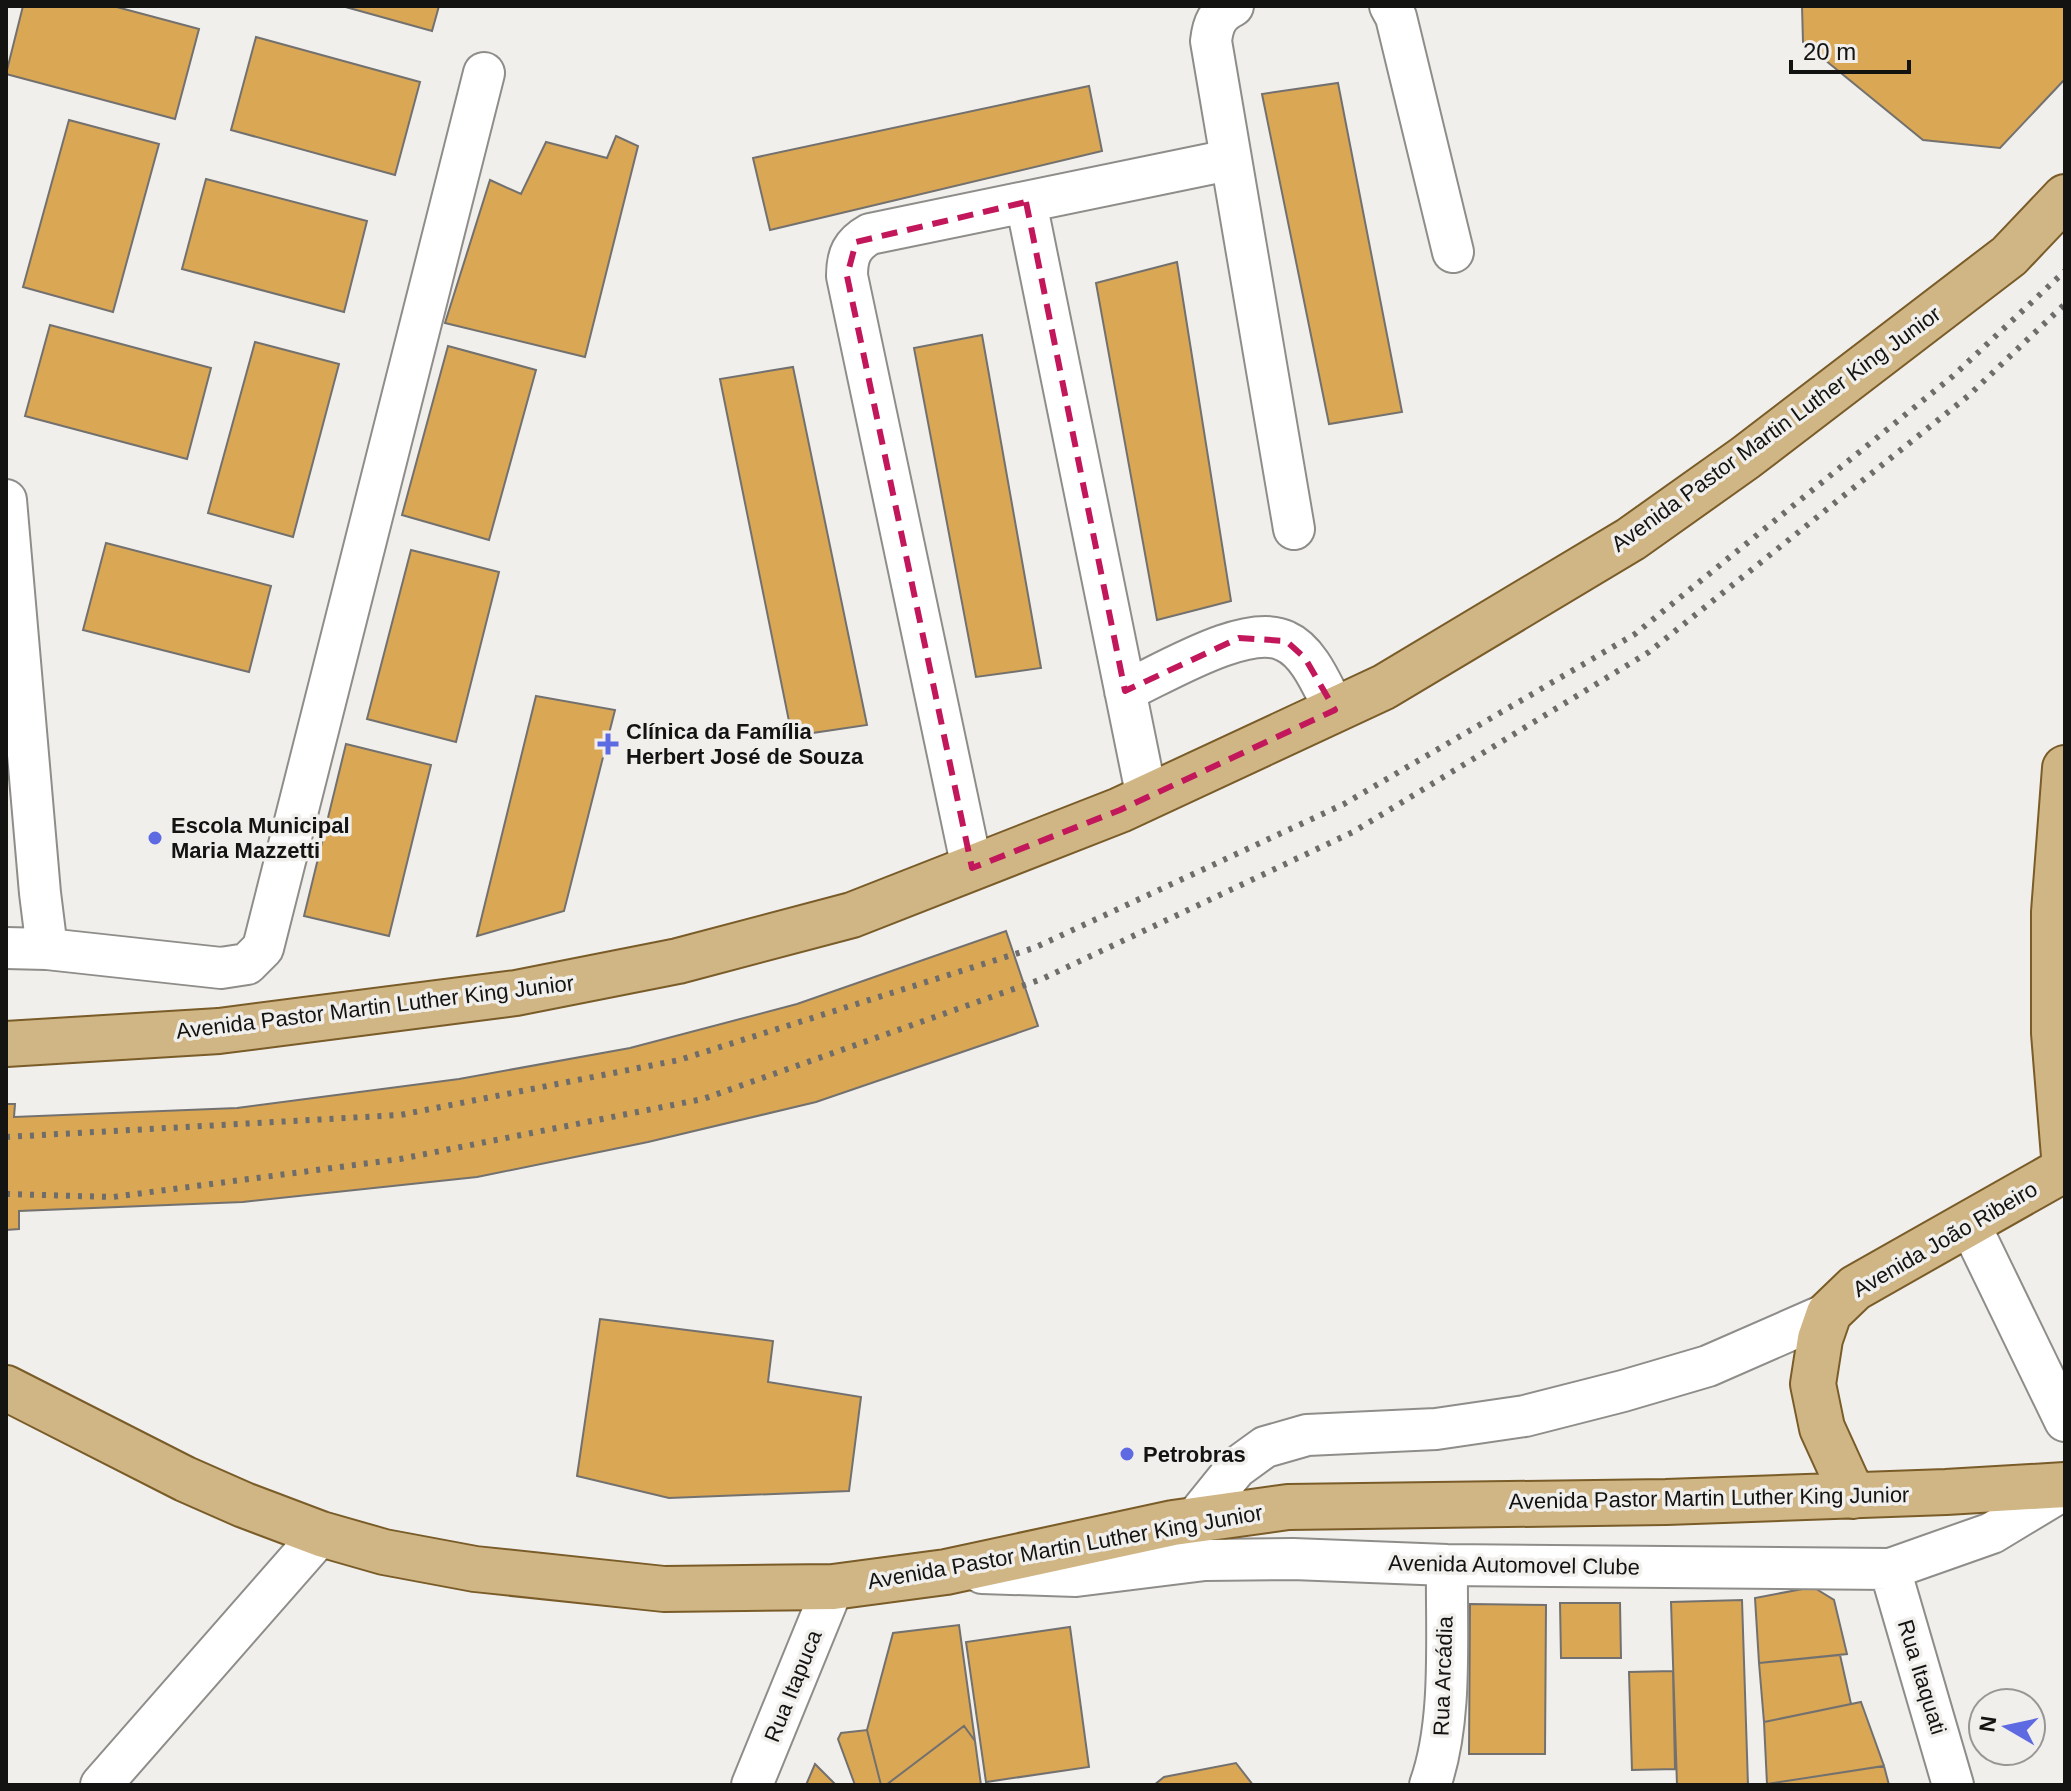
<svg xmlns="http://www.w3.org/2000/svg" width="2071" height="1791" viewBox="0 0 2071 1791" font-family="Arial,sans-serif">
	<style>
		.building { fill: #daa754; stroke: #73716f; stroke-width: 2 }
		.lines { fill: none; stroke-linecap: round; stroke-linejoin: round }
		.minor-casing { stroke: #8f8d8a; stroke-width: 44 }
		.major-casing { stroke: #795c28; stroke-width: 48 }
		.minor { stroke: #fff; stroke-width: 40 }
		.major { stroke: #d0b585; stroke-width: 44 }
		.rail { stroke: #6e6d6b; stroke-width: 6; stroke-dasharray: 4 8; stroke-linecap: butt }
		.marked { fill: none; stroke: #c2185b; stroke-width: 6; stroke-dasharray: 16 10; stroke-linejoin: round }
		.poi-dot { fill: #5e6ae2; stroke: #f1efec; stroke-width: 3 }
		.labels { text-anchor: middle; dominant-baseline: central; stroke-width: 7; stroke-linejoin: round; paint-order: stroke }
		.street-label { font-size: 22px; fill: #131312; stroke: #f1efec }
		.poi-label { font-size: 22px; font-weight: bold; fill: #131312; stroke: #f1efec; text-anchor: start }
	</style>
	<rect width="100%" height="100%" fill="#f1efec"/>
	<path class="building" d="M23 6H113L199 29 175 119 6 74Z
		M342 6H439L432 31Z
		M1802 6H2065V79L2000 148 1923 140 1803 42Z
		M256 37 420 82 395 175 231 130Z
		M1338 83 1402 412 1329 424 1262 94Z
		M1089 86 1102 151 770 230 753 158Z
		M69 120 159 144 113 312 23 287Z
		M616 136 638 146 585 357 445 323 490 180 521 194 546 142 607 158Z
		M206 179 367 221 344 312 182 269Z
		M1177 262 1231 601 1157 620 1096 283Z
		M50 325 211 368 187 459 25 416Z
		M982 335 1041 668 976 677 914 348Z
		M255 342 339 364 293 537 208 513Z
		M448 346 536 370 489 540 402 515Z
		M793 367 867 725 792 736 720 379Z
		M106 543 271 586 249 672 83 630Z
		M411 550 499 572 456 742 367 719Z
		M536 696 615 710 564 911 477 936Z
		M346 744 431 765 389 936 304 916Z
		M1006 931 1038 1026 816 1102 648 1142 477 1177 243 1202 19 1211V1229L6 1230V1104H15L14 1117 237 1108 459 1079 630 1048 797 1004Z
		M600 1319 773 1341 768 1382 861 1397 849 1491 669 1498 577 1476Z
		M1813 1587 1834 1600 1847 1654 1759 1663 1755 1598Z
		M1742 1600 1748 1785H1677L1671 1602Z
		M1560 1603H1620L1621 1658H1561Z
		M1470 1604 1546 1605 1545 1754H1469Z
		M959 1625 975 1741 964 1726 886 1785H881L867 1730 893 1633Z
		M1070 1627 1089 1767 986 1782 966 1642Z
		M1840 1655 1851 1704 1764 1722 1759 1663Z
		M1673 1671 1675 1769 1632 1770 1629 1672Z
		M1861 1702 1884 1766 1767 1784 1764 1722Z
		M964 1726 975 1741 981 1785H886Z
		M867 1730 881 1785H855L838 1739 841 1733Z
		M1236 1763 1253 1785H1154L1164 1777Z
		M815 1764 836 1785H806Z
		M1884 1766 1889 1785H1767V1784Z"/>
	<g class="lines">
		<g class="minor-casing">
			<path id="minor" d="M1233 6C1217 14 1213 24 1211 41L1294 529
				M1390 6 1396 17 1453 252
				M1026 202 1147 798
				M6 500 40 893 47 949
				M1125 691C1163 674 1247 622 1285 641 1310 652 1323 688 1335 710
				M972 868 847 276C847 255 852 244 870 234L1229 160
				M6 948 47 949 221 968 247 964 263 948 484 73
				M1970 1225 2065 1421
				M1194 1520 1236 1468 1265 1447 1307 1435 1436 1429 1525 1416 1623 1391 1708 1366 1829 1313
				M1890 1569 1953 1785
				M982 1573 1076 1576 1205 1560 1293 1559 1447 1565 1890 1569 1992 1533 2065 1489
				M101 1785 321 1534
				M752 1785 833 1587
				M1430 1785C1453 1721 1446 1634 1447 1565"/>
		</g>
		<g class="major-casing">
			<path id="major" d="M6 1044 219 1031 516 993 678 961 852 915 1120 810 1384 687 1631 539 1745 458 2009 256 2065 197
				M2065 1169 2054 1033V912L2065 768
				M6 1388 185 1479 244 1505 321 1534 384 1552 475 1569 664 1589 833 1587 946 1572 1173 1523 1288 1507 1666 1502 1946 1492 2065 1485
				M1853 1496 1822 1428 1813 1384 1820 1339 1829 1313 1855 1288 2065 1169"/>
		</g>
		<use href="#minor" class="minor"/>
		<use href="#major" class="major"/>
		<path class="rail" d="M6 1137 400 1115 679 1060 1034 948 1344 804 1635 634 1953 376 2065 271
			M6 1194 113 1197 400 1159 703 1099 1042 979 1353 832 1649 652 1968 396 2065 304"/>
	</g>
	<path class="marked" d="M1026 202 1125 691 1239 638 1286 641 1305 658 1335 710 1120 810 972 868 847 276 856 242Z"/>
	<g class="poi-dot">
		<path d="M604 732h8v8h8v8h-8v8h-8v-8h-8v-8h8z"/>
		<circle cx="155" cy="838" r="8"/>
		<circle cx="1127" cy="1454" r="8"/>
	</g>
	<g class="labels">
		<g class="street-label">
			<text transform="translate(1776 429) rotate(-36)">Avenida Pastor Martin Luther King Junior</text>
			<text transform="translate(375 1007) rotate(-7)">Avenida Pastor Martin Luther King Junior</text>
			<text transform="translate(1945 1239) rotate(-30)">Avenida João Ribeiro</text>
			<text transform="translate(1709 1498) rotate(-1)">Avenida Pastor Martin Luther King Junior</text>
			<text transform="translate(1065 1547) rotate(-10)">Avenida Pastor Martin Luther King Junior</text>
			<text transform="translate(1514 1565) rotate(1)">Avenida Automovel Clube</text>
			<text transform="translate(1443 1676) rotate(-88)">Rua Arcádia</text>
			<text transform="translate(1922 1677) rotate(73)">Rua Itaquati</text>
			<text transform="translate(793 1686) rotate(-68)">Rua Itapuca</text>
		</g>
		<g class="poi-label">
			<text x="626" y="731">Clínica da Família<tspan x="626" dy="25">Herbert José de Souza</tspan></text>
			<text x="171" y="825">Escola Municipal<tspan x="171" dy="25">Maria Mazzetti</tspan></text>
			<text x="1143" y="1454">Petrobras</text>
		</g>
	</g>
	<rect width="2071" height="1791" fill="none" stroke="#131312" stroke-width="16"/>
	<g transform="translate(2007 1727) rotate(279)"><circle r="38" fill="#f1efec" stroke="#989795" stroke-width="2"/>
	<path d="M0-6L14 30L0 20L-14 30Z" fill="#5e6ae2"/>
	<text y="-12" font-size="22" font-weight="bold" text-anchor="middle" fill="#131312">N</text>
	</g>
	<path d="M1791 60v12h118v-12" fill="none" stroke="#131312" stroke-width="4"/>
	<text x="1803" y="60" font-size="24" fill="#131312" stroke="#f1efec" stroke-width="6" paint-order="stroke">20 m</text>
</svg>
